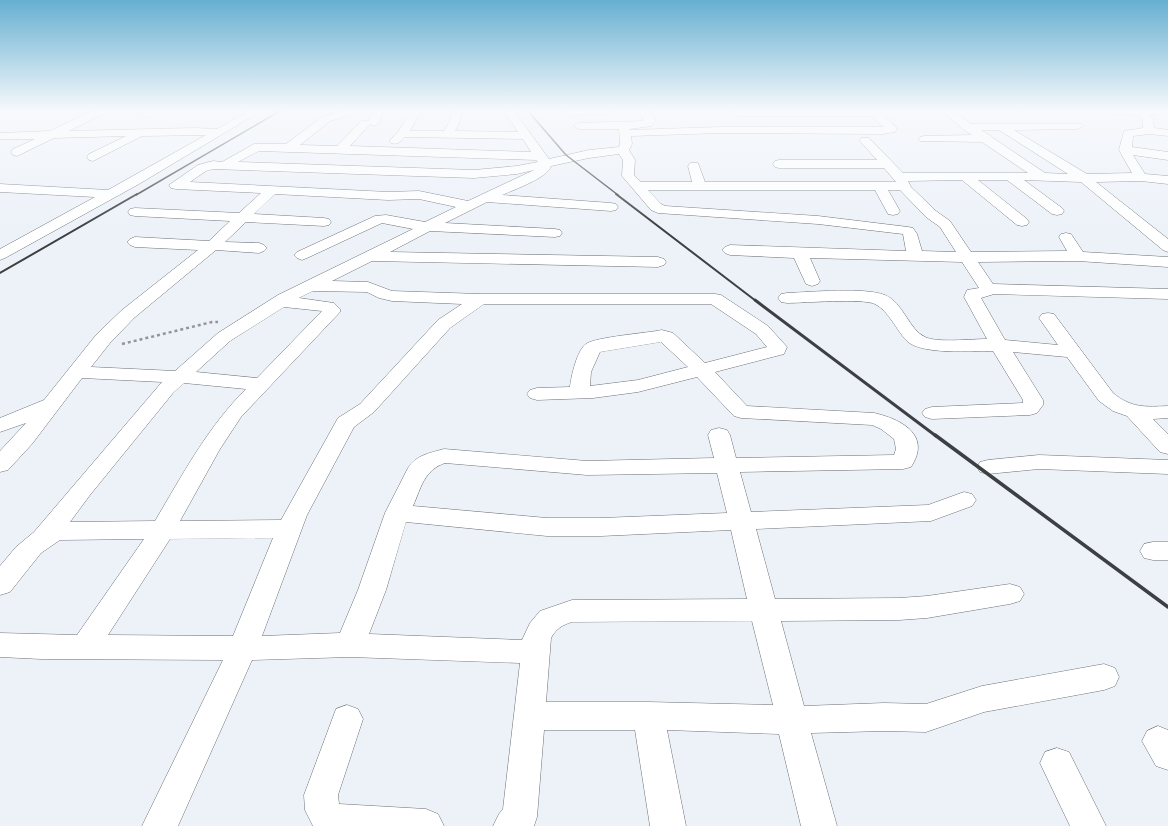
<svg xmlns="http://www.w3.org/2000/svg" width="1168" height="826" viewBox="0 0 1168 826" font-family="Arial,sans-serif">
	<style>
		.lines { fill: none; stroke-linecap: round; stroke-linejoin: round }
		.minor-casing { stroke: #6c7076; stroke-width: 1 }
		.path { stroke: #92969b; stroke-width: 2.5; stroke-dasharray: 3 3; stroke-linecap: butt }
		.minor { fill: #fff; fill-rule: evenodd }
		.rail-far3 { stroke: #3d4043; stroke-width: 1.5 }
		.rail-far2 { stroke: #3d4043; stroke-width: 2 }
		.rail-far1 { stroke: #3d4043; stroke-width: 3 }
		.rail { stroke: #3d4043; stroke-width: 3.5 }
	</style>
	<rect width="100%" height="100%" fill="#edf2f9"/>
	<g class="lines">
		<g class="minor-casing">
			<path id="minor" d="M92 111H105L104 113 69 131 194 128 217 129 249 111H261L139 184 5 258 0 260V249L95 197 0 192V184L108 190 206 135 142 136 93 161 89 160 87 157 89 154 126 136 54 138 17 156 13 155 11 152 13 149 35 139H0V133L50 131Z
				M146 111H159L150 117H142L141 115Z
				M342 111H357L356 113 330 121 300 145 337 146 361 121H369L373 111H383L379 123 374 126 370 124 350 146 531 152 523 139 405 137C400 142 398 145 391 143L389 141 398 132 411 111H421L410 131H444L450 121 452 111H462L460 121 455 131 518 132 504 111H514L549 159 589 150 619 147 620 144 619 129H579L573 126 579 123 644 121 639 111H649L656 121 651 126 630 129V130L720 127H884L872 116H738L733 113 734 111H879L897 128 895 132 883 134 720 133 631 136 632 144 629 150 635 160 634 175 641 182H692L688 166 690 163H698L705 182H896L884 168H779L775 167 773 164 775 161 779 160H877L859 140 861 138H869L903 173H1028L982 142 920 141 918 139 920 137 924 136 972 135 963 129 942 111H953L971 124H1081L1083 126 1077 129 1014 130 1087 174 1132 173 1119 150 1124 131 1143 128V120L1140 115 1109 114 1104 111H1166L1165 113 1150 115 1153 120 1154 128 1168 130V136L1149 134 1133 136 1132 147 1168 152V160L1133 155 1145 174 1168 176V184L1141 181 1096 182 1168 239V252L1163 250 1081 182 1024 180 1062 208 1064 211 1062 214 1057 215 1052 214 1007 180H978L1027 219 1029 222 1027 225 1022 226 1017 225 962 180 908 181 911 187 936 211 950 221 971 252 1067 251 1059 237 1061 234 1066 233 1071 234 1083 252 1168 257V267L1078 261 978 262 993 284 1168 289V299L994 294 981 298 1005 340 1058 345 1039 318 1042 314 1048 313 1054 314 1113 393C1131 408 1145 407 1168 406V418L1153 419 1168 434V454L1160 452 1127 416 1113 411 1099 401 1067 357 1013 352 1043 400V405L1037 413 1030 415 932 419 925 417 922 413 925 409 932 407 1023 403V400L993 351C973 351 921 355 907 341 896 330 889 311 875 304 863 298 804 303 787 303L781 302 778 298 781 294 787 293C812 292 864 287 885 295 903 302 909 330 925 337 937 343 972 339 987 339L964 297 967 290 979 288 962 262 810 258 820 281 818 284 812 286 806 284 794 258 730 255 725 253 722 250 725 247 730 245 906 251 903 234 818 224 658 213 651 210 622 176 623 160 619 154 589 158 551 166C548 178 513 190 502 195L611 203 616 204 618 207 616 210 611 211 487 202 445 223 555 229 560 230 562 233 560 236 555 237 430 231 390 252 658 257 664 259 666 262 664 265 658 267 372 261 332 281 368 282 392 291 480 294H715L721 295 768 326 787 347 784 354 715 372 747 406 874 413C901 419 932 435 911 467L903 469 740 472 751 512 928 505 964 492 972 494 976 500 972 506 931 521 756 529 775 599 899 598 927 596 1010 584 1020 587 1024 594 1020 601 1010 604 927 618 899 620 781 621 804 706 884 703 926 704 982 686 1104 664 1115 668 1119 677 1115 686 1104 690 984 712 926 732 884 731 811 733 837 826H801L779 734 667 730 686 826H650L635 730H544L537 817 534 826H493L499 814 503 809 520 663 350 657 252 660 178 826H142L223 660 41 659 0 657V633L77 635 144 539 60 540 41 553 10 592 0 595V566L16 547 34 532 162 382 82 378 32 444 8 470 0 472V451L26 423 0 432V418L44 400 96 335 122 310 198 250 135 247 130 245 127 242 130 239 135 237 209 241 230 221 135 216 130 215 128 212 130 209 135 208 239 213 261 193 176 189 171 188 169 185 198 165 213 161 222 162 254 144H286L322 117ZM981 130H999L1068 174 1045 173 993 138 991 136ZM259 151 536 160 538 162 517 166 474 170 238 162ZM213 169 474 178 517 174 534 170 468 201 419 191 388 192 190 182 206 171ZM648 190H875L888 214 893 215 898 214 900 211 888 190H900L926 217 940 227 956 252 922 251 917 234 913 228 908 227 818 216 665 206 661 204ZM275 194 388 200 419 199 456 207 425 222 386 215 375 216 297 252 294 255 297 258 302 260 307 258 382 223 413 229 278 295 218 333 175 371 91 367 110 343 134 318 216 250 259 253 264 251 267 248 264 245 259 243 225 242 246 222 324 226 329 225 331 222 329 219 324 218 254 214ZM313 291 367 292 379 298 392 301 462 304 438 320 360 404 338 418 281 520 180 521 220 449 241 417 340 312V309L334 303 299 298ZM484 304H711L756 334 767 347 705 363 673 333 662 330C648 333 595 337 586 344 577 350 571 377 570 387L537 388 530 390 527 394 530 398 537 400 593 398 638 392 697 377 734 416 741 418 872 425 881 429 894 439 896 449 894 455 736 458 730 435 727 430 719 428 711 430 708 435 714 458 587 461 444 449C430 453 416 455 408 468L385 513 358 590 340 633 262 636 307 515 354 427 374 412 450 328ZM284 307 322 311 257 378 196 372 230 341ZM661 342 688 367 638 380 590 386 591 372 600 352ZM184 383 246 389C207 428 183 474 155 521L70 522 90 495 173 393ZM445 463 587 475 717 473 727 513 601 518H547L413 506C421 488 424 470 445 463ZM406 522 547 536H601L731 530 747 599 572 600 540 611 530 623 522 640 369 634 386 590ZM273 538 233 636 108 635 170 539ZM752 621 773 705 648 702H546L551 638C556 629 562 625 572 622Z
				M564 111H614L609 114 568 115 564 114Z
				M1039 455 1168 460V474L1039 469 988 474 980 472 977 467 980 462 988 460Z
				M1153 542H1168V560H1153L1144 558 1140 551 1144 544Z
				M347 705 358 709 363 719 338 795 339 804 426 809 438 814 444 826H313L305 810 304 795 336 709Z
				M1158 726 1168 730V770L1156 766 1142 741 1147 731Z
				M1057 748 1069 752 1106 826H1070L1040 763 1045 752Z"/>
		</g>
		<path class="path" d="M122 344 212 322H218"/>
		<use href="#minor" class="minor"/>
		<path class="rail-far3" d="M528 111 566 155 618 195
			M136 195 280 111"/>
		<path class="rail-far2" d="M616 194 756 301
			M0 273 137 194"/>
		<path class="rail-far1" d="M755 300 936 436"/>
		<path class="rail" d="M935 435 1168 607"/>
	</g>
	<linearGradient id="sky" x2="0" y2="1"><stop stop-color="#66afd1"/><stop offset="0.49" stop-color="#f7f9fc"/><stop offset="1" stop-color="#f7f9fc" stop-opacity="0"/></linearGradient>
	<rect width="1168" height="226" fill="url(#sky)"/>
</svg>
